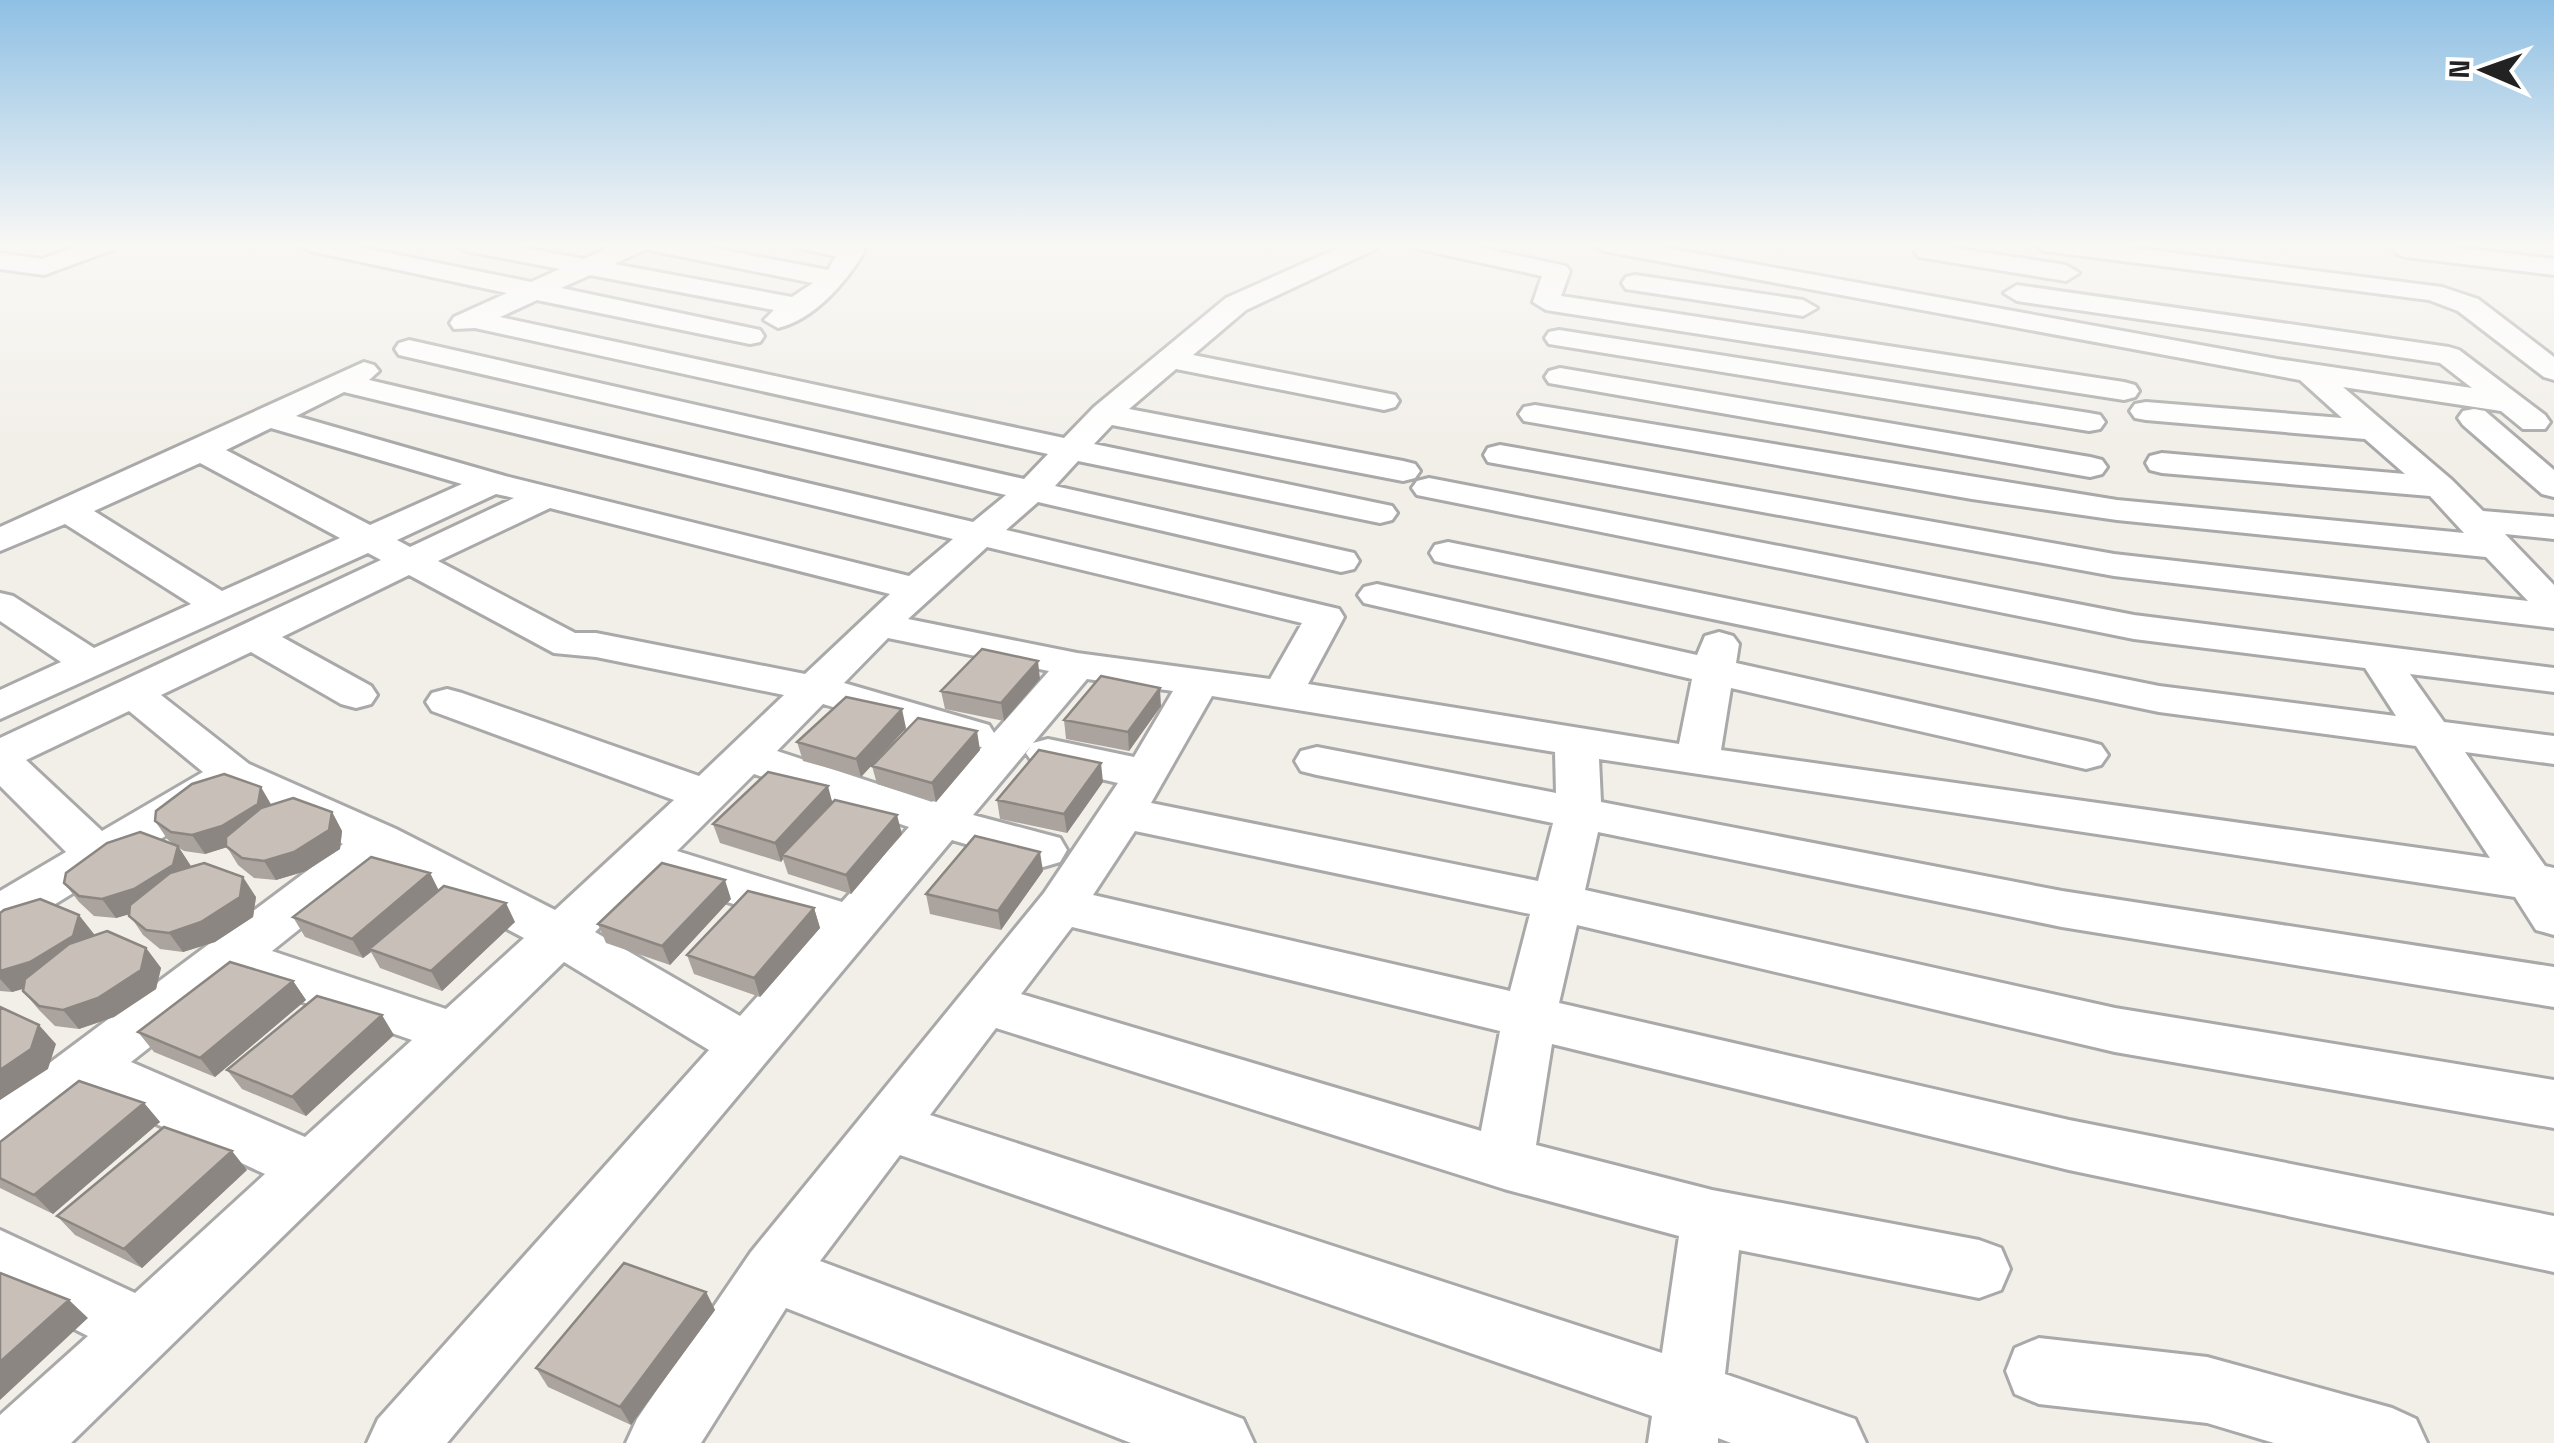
<svg xmlns="http://www.w3.org/2000/svg" width="2554" height="1443" viewBox="0 0 2554 1443" font-family="'Space Grotesk',sans-serif">
	<style>
		.lines { fill: none; stroke-linecap: round; stroke-linejoin: round }
		.minor-casing { stroke: #a9a9a9; stroke-width: 6 }
		.minor { fill: #fff; fill-rule: evenodd }
		.wall { fill: #aba49e }
		.shaded-wall { fill: #8b8681 }
		.building { fill: #c7bfb8; stroke: #8b8681; stroke-width: 2.5 }
	</style>
	<rect width="100%" height="100%" fill="#f2efe9"/>
	<g class="lines">
		<g class="minor-casing">
			<path id="minor" d="M83 244H118L115 249 44 275 0 269V253L42 259Z
				M298 244H345L531 282 560 269 466 251 454 244H505L584 259 617 244H692L828 270 836 256 802 249 799 244 861 246 865 251C846 282 815 319 778 328L764 320 774 310 590 275 561 288 760 330 764 336 760 342 750 344 537 300 500 317 1064 438 1094 407 1226 298 1347 244H1379L1376 249 1246 310 1193 355 1395 395 1399 401 1395 407 1384 410 1176 369 1129 409 1403 461 1415 464 1420 471 1415 478 1403 481 1112 425 1094 444 1392 506 1397 513 1392 520 1380 523 1078 461 1055 486 1354 553 1359 561 1354 569 1341 572 1038 502 1006 530 1339 609 1344 617 1308 684 1679 744 1692 679 1364 603 1358 595 1364 587 1377 584 1697 655 1705 636 1719 632 1733 636 1739 644 1736 663 2086 741 2101 745 2108 755 2101 765 2086 769 1731 688 1721 750 2490 858 2416 746 2159 712 1448 564 1435 561 1430 553 1435 545 1448 542 2159 686 2396 716 2365 668 2134 639 1417 495 1412 488 1417 481 1429 478 2134 615 2554 668V692L2410 674 2444 722 2554 736V764L2465 752 2545 866 2554 868V935L2536 930 2515 897 1599 759 1601 802 2062 891 2554 967V1007L2062 927 1598 832 1585 890 2115 1008 2554 1080V1128L2115 1052 1577 925 1559 1003 2069 1120 2554 1216V1272L2069 1170 1552 1044 1536 1145 1712 1190 1979 1240 2001 1248 2010 1269 2001 1290 1979 1298 1739 1250 1725 1374 1855 1419 1866 1443H1731L1718 1438V1443H1648L1652 1416 900 1155 820 1261 1243 1419 1254 1443H1131L786 1308 701 1443H626L637 1419 751 1252 1044 893 1118 783 1033 763 1026 753 1031 746 973 815 1060 838 1067 850 1060 862 1043 867 952 840 447 1443H367L378 1419 709 1050 564 962 71 1443H0V1415L88 1336 0 1291V1230L135 1293 265 1174 91 1094 20 1150 0 1158V1100L343 844 235 793 18 927 0 932V891L66 852 0 786V738L381 560 368 553 0 719V690L61 662 0 621V593L13 596 94 648 191 604 65 524 0 551V527L364 362 374 365 379 371 369 380 973 522 1006 495 399 355 395 349 399 343 409 340 1024 479 1048 454 475 328 454 329 450 323 454 317 507 293 310 251ZM646 249 654 251 813 283 792 297 614 264ZM344 392 953 539 909 576 505 476 296 416ZM271 428 462 484 370 525 226 450ZM200 463 340 538 222 591 94 511ZM496 494 514 498 410 547 397 540ZM550 508 890 594 805 674 596 633H575L438 561ZM987 547 1302 623 1270 679 1077 653 908 619ZM409 575 554 653 596 657 784 695 699 776 462 693 447 689 432 693 426 702 432 711 674 800 555 910 396 829 249 764 161 695 251 652 341 704 356 708 371 704 377 695 371 686 282 637ZM888 638 1049 671 994 733 989 725 844 683ZM1087 679 1173 691 1134 757 1048 739 1033 743ZM1212 696 1555 752 1556 793 1317 747 1301 751 1295 761 1301 771 1317 775 1553 823 1538 881 1151 803ZM823 704 959 745 982 747 932 802 777 751ZM129 711 203 772 102 831 26 760ZM754 774 909 827 842 902 677 851ZM1135 831 1530 914 1510 991 1093 895ZM382 863 524 938 446 1009 272 951ZM654 874 657 879 816 931 740 1016 595 932ZM1072 927 1500 1031 1481 1131 1021 994ZM236 979 412 1040 305 1137 131 1062ZM996 1028 1504 1189 1679 1236 1662 1353 930 1115Z
				M1415 244H1463L1566 266 1570 271 1561 296 2124 382 2135 385 2139 391 2135 397 2124 400 1546 310 1533 302 1542 276 1418 249Z
				M1592 244H1644L2277 359 2472 388 2440 363 2017 301 2004 293 2017 285 2449 347 2459 350 2545 415 2550 422 2545 429H2523L2501 411 2343 387 2452 480 2483 511 2554 517V539L2505 534 2554 585V628L2114 576 1488 462 1484 455 1488 448 1500 445 2114 554 2528 601 2486 557 2117 520 1972 499 1524 421 1519 414 1524 407 1535 405 2117 500 2464 533 2430 496 2162 473 2150 470 2146 463 2150 456 2162 453 2405 474 2365 439 2146 420 2135 418 2130 411 2135 404 2146 402 2342 418 2300 380 1604 251Z
				M1928 244 2066 265 2079 273 2066 281 1919 257 1915 252Z
				M2032 244H2103L2442 287 2478 299 2554 357V380L2544 377 2458 311 2429 300 2044 251Z
				M2392 244H2426L2554 259V275L2406 257 2397 254Z
				M1635 275 1803 300 1817 308 1803 316 1626 289 1622 283 1626 277Z
				M1559 330 2089 413 2100 415 2105 422 2100 429 2089 431 1549 344 1545 338 1549 332Z
				M1560 368 2090 457 2102 460 2107 467 2102 474 2090 477 1549 383 1545 377 1549 371Z
				M2474 409 2485 411 2554 470V497L2542 494 2463 425 2458 418 2463 411Z
				M2039 1338 2207 1357 2392 1408 2416 1419 2427 1443H2274L2207 1423 2039 1404 2015 1394 2006 1371 2015 1348Z"/>
		</g>
		<use href="#minor" class="minor"/>
	</g>
	<path class="wall" d="M1040 679 1004 721 945 709 941 691Z
		M1161 706 1129 751 1066 739 1064 720Z
		M906 728 861 777 803 761 797 742Z
		M980 750 936 802 877 784 872 766Z
		M1103 782 1067 833 1000 819 997 800Z
		M833 803 902 834 851 894 788 874 783 859 781 862 720 843 713 824Z
		M271 805 332 812 342 831 340 849 306 871 276 880 254 878 238 865 227 847 205 854 184 851 179 848 191 867 256 897 253 917 215 942 183 952 160 949 143 935 129 914 116 918 94 916 79 902 64 883 176 846 168 840 155 821Z
		M1043 871 1001 930 930 914 926 894Z
		M430 873 439 891 515 922 442 991 380 968 371 952 363 958 305 937 293 917Z
		M731 899 670 965 606 943 598 924Z
		M814 908 820 928 760 997 694 974 687 955Z
		M0 913 94 934V936L146 948 161 968 156 989 114 1017 79 1029 55 1026 39 1010 23 991V989L12 992 0 991Z
		M293 981 306 1000 215 1077 154 1052 138 1032Z
		M394 1035 306 1116 242 1089 227 1070Z
		M144 1103 160 1122 53 1214 0 1188V1142Z
		M247 1170 142 1268 75 1235 57 1216Z
		M706 1292 715 1310 631 1425 548 1387 536 1368Z"/>
	<path class="shaded-wall" d="M1038 661 1040 679 1004 721 1001 703Z
		M1160 688 1161 706 1129 751 1128 732Z
		M902 709 906 728 861 777 856 759Z
		M977 731 980 750 936 802 932 783Z
		M1101 763 1103 782 1067 833 1064 814Z
		M828 786 833 805 782 855 783 859 781 862 775 843Z
		M261 787 272 806 234 845 205 854 192 835Z
		M332 812 342 831 340 849 306 871 276 880 264 861Z
		M897 815 902 834 851 894 846 875Z
		M178 846 191 866 186 885 148 909 116 918 102 899Z
		M1040 852 1043 871 1001 930 998 911Z
		M430 873 440 893 369 949 371 952 363 958 352 939Z
		M243 877 256 897 253 917 215 942 183 952 169 933Z
		M725 880 731 899 670 965 662 946Z
		M506 903 515 922 442 991 431 971Z
		M814 908 820 928 760 997 754 978Z
		M79 915 94 934 88 955 46 982 12 992 0 979V971Z
		M146 948 161 968 156 989 114 1017 79 1029 63 1010Z
		M293 981 306 1000 215 1077 200 1058Z
		M382 1015 394 1035 306 1116 292 1097Z
		M39 1025 56 1044 48 1069 0 1100V1070Z
		M144 1103 160 1122 53 1214 34 1195Z
		M232 1151 247 1170 142 1268 124 1249Z
		M706 1292 715 1310 631 1425 620 1407Z
		M69 1300 88 1318 0 1400V1362Z"/>
	<path class="building" d="M982 649 1038 661 1001 703 941 691Z
		M1101 676 1160 688 1128 732 1064 720Z
		M846 697 902 709 856 759 797 742Z
		M918 718 977 731 932 783 872 766Z
		M1039 750 1101 763 1064 814 997 800Z
		M768 772 828 786 775 843 713 824Z
		M224 774 261 787 258 804 222 826 192 835 171 832 155 821 156 811 192 784Z
		M293 798 332 812 329 830 294 852 264 861 242 858 226 846V837L261 808Z
		M835 800 897 815 846 875 782 855Z
		M140 832 178 846 173 865 134 889 102 899 79 896 64 883 66 873 107 843Z
		M975 836 1040 852 998 911 926 894Z
		M371 857 430 873 352 939 293 917Z
		M204 863 243 877 240 897 201 922 169 933 146 930 129 916 130 905 170 873Z
		M662 863 725 880 662 946 598 924Z
		M444 886 506 903 431 971 369 949Z
		M748 891 814 908 754 978 687 955Z
		M40 899 79 915 73 936 30 962 0 971V913L4 910Z
		M107 931 146 948 141 970 98 998 63 1010 39 1006 23 991 25 979 69 944Z
		M230 962 293 981 200 1058 138 1032Z
		M317 996 382 1015 292 1097 227 1070Z
		M0 1007 39 1025 31 1049 0 1070Z
		M79 1081 144 1103 34 1195 0 1178V1142Z
		M164 1127 232 1151 124 1249 57 1216Z
		M624 1263 706 1292 620 1407 536 1368Z
		M0 1273 69 1300 0 1362Z"/>
	<linearGradient id="sky" x2="0" y2="1"><stop stop-color="#8fc0e4"/><stop offset="0.55" stop-color="#f9f8f5"/><stop offset="1" stop-color="#f9f8f5" stop-opacity="0"/></linearGradient>
	<rect width="2554" height="446" fill="url(#sky)"/>
	<g transform="translate(2484 70) rotate(272)" stroke="#ffffff" stroke-width="8" paint-order="stroke">
	<path d="M0-8L18 38L0 25L-18 38Z" fill="#222222"/>
	<text y="-15" font-size="28" font-weight="bold" text-anchor="middle" fill="#222222">N</text>
	</g>
</svg>
